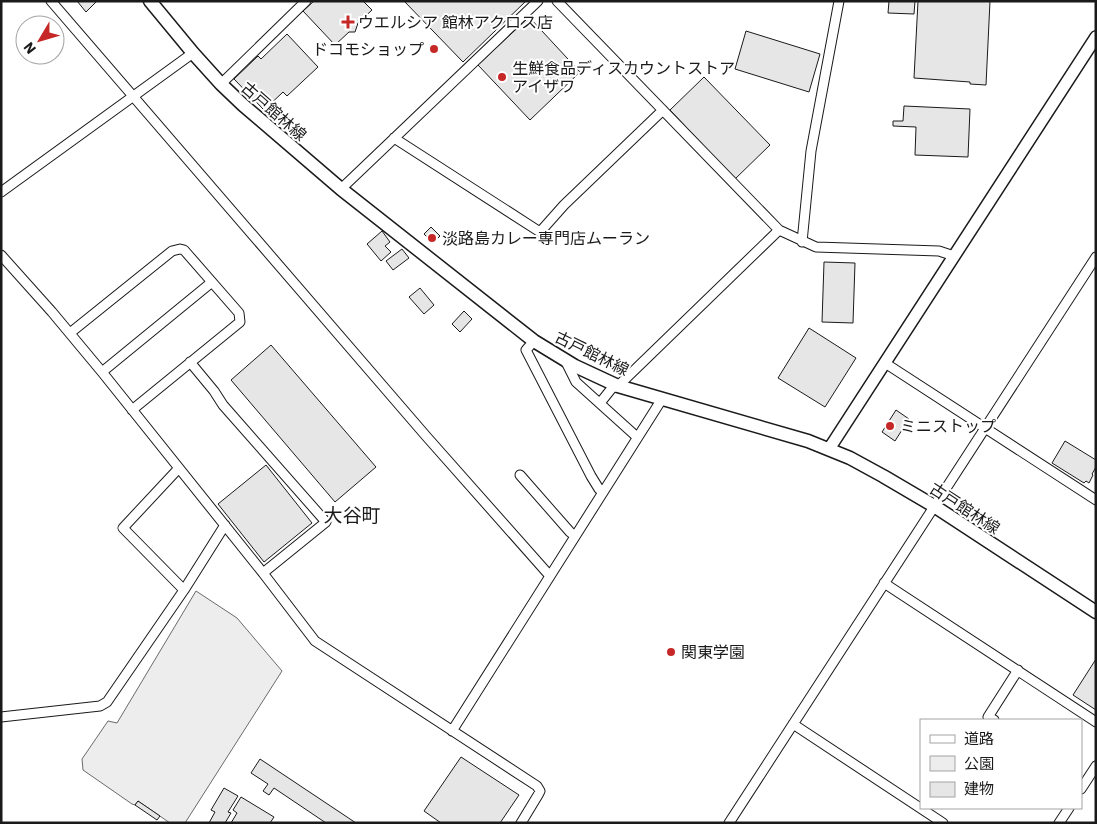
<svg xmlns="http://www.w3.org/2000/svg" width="1097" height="824" viewBox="0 0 1097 824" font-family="'IBM Plex Sans','Noto Sans JP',sans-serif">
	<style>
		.green { fill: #ededed; stroke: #6a6a6a }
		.building { fill: #e6e6e6; stroke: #1a1a1a }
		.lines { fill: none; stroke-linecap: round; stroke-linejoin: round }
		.minor-casing { stroke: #1a1a1a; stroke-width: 11 }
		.tertiary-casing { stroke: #1a1a1a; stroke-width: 14 }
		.secondary-casing { stroke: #1a1a1a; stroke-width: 15 }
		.minor { stroke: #fff; stroke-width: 9 }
		.tertiary { stroke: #fff; stroke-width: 11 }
		.secondary { stroke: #fff; stroke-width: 12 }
		.poi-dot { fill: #c62828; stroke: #fff; stroke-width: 2 }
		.labels { text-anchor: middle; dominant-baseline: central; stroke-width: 4; stroke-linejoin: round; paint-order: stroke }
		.poi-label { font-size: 16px; fill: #1a1a1a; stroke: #fff; text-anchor: start }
		.street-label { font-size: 16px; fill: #1a1a1a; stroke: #fff }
		.quarter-label { font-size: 19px; fill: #1a1a1a; stroke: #fff }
	</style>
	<rect width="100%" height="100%" fill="#fff"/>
	<path class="green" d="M196 591 237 618 282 671 185 823H170L138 801 135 805 132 804 83 770 82 759 108 721 117 723Z"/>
	<path class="building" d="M77 1H97L86 12Z
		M314 1H363L372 10 358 23 355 32H349L335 45 303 11Z
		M404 1H526L463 62Z
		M889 1H915L914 14 888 13Z
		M918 1H990L986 85 970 84V82L914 78Z
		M529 17 580 72 530 120 478 65Z
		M746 31 820 54 809 92 735 69Z
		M287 34 318 67 287 96 283 92 264 110 234 79 258 56 261 59Z
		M704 77 770 145 735 179 670 110Z
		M904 106 970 109 968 157 915 155 916 127 893 126V121H903Z
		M431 227 440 236 433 243 424 234Z
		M382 231 390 242 385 246 391 252 381 261 367 244Z
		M402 249 409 258 393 270 386 261Z
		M824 262 855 263 853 323 822 322Z
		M420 288 434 305 424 314 409 297Z
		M464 311 472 319 460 332 452 324Z
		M809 328 856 358 825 407 778 378Z
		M271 345 376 467 335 502 231 380Z
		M896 410 909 419 895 441 882 432Z
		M1065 441 1096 460V467L1092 474 1093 475 1089 483 1086 481 1084 483 1052 463Z
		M266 465 312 523 264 562 218 504Z
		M1096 659V710L1073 695Z
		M461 757 519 795 500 823H441L424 811Z
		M260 759 356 823H326L274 788 269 795 263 791 268 784 251 773Z
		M224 788 238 796 228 812 231 813 225 823H209L215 812 211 810Z
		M241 797 274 817 270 823H231L237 813 233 810Z
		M138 801 160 816 157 820 135 805Z"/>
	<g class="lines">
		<g class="minor-casing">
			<path id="minor" d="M51 1 426 436 550 576
				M557 1 779 230 816 247 939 251 954 256
				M221 84 306 1
				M394 138 540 232 564 205 663 110
				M341 189 538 1
				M1 192 193 53
				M802 242 811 151 839 1
				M1 255 52 312 102 372 263 573 315 641 537 786 540 791 538 795 521 823
				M70 333 172 251 180 249 184 250 239 313 240 322 132 410
				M534 341 526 350 591 476 599 489 603 492
				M190 362 214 391 223 405 326 522 263 573
				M566 362 576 382 637 437
				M885 363 1096 500
				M102 372 212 282
				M600 403 612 388 618 386 779 230
				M179 468 123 528 184 590
				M520 475 570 532 575 536
				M884 583 1096 722
				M1 717 100 706 107 702 184 590 225 525
				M994 720 988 717 1018 670
				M793 724 943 823
				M452 731 662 399
				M1081 789 1096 766
				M729 823 1096 257
				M1059 823 1069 808"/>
		</g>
		<g class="tertiary-casing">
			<path id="tertiary" d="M829 449 1096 37"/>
		</g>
		<g class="secondary-casing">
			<path id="secondary" d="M150 1 193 53 221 84 243 105 341 189 534 341 575 366 618 386 808 441 850 458 883 476 934 506 1096 612"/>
		</g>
		<use href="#minor" class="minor"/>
		<use href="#tertiary" class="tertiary"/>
		<use href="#secondary" class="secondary"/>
	</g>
	<g class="poi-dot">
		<path d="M345.5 14.5h5v5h5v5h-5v5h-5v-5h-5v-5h5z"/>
		<circle cx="434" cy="49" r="5"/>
		<circle cx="502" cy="77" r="5"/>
		<circle cx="432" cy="238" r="5"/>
		<circle cx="890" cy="426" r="5"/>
		<circle cx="671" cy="652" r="5"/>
	</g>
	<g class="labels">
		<g class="poi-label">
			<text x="358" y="22">ウエルシア 館林アクロス店</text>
			<text x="424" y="49" text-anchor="end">ドコモショップ</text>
			<text x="512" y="68">生鮮食品ディスカウントストア<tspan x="512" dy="18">アイザワ</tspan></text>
			<text x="442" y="238">淡路島カレー専門店ムーラン</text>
			<text x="900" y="426">ミニストップ</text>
			<text x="681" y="652">関東学園</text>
		</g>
		<g class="street-label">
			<text transform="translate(274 111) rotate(41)">古戸館林線</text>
			<text transform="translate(592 353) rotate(26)">古戸館林線</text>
			<text transform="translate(965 508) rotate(33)">古戸館林線</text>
		</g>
		<g class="quarter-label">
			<text x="352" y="515">大谷町</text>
		</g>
	</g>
	<rect width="1097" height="824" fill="none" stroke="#1a1a1a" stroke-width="5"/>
	<rect x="920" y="719" width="162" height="90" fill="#ffffff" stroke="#a3a3a3"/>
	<rect x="930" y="735" width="25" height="8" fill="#ffffff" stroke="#a3a3a3"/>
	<text x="964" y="744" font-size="15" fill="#1a1a1a">道路</text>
	<rect x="930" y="756" width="25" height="15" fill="#ededed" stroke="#a3a3a3"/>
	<text x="964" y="769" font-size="15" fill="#1a1a1a">公園</text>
	<rect x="930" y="782" width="25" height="15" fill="#e6e6e6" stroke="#a3a3a3"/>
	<text x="964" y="794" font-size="15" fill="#1a1a1a">建物</text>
	<g transform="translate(40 40) rotate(232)"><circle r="24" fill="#ffffff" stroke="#a3a3a3"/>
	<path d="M0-4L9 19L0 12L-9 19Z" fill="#c62828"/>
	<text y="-8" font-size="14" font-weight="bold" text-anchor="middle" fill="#1a1a1a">N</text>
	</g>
</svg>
